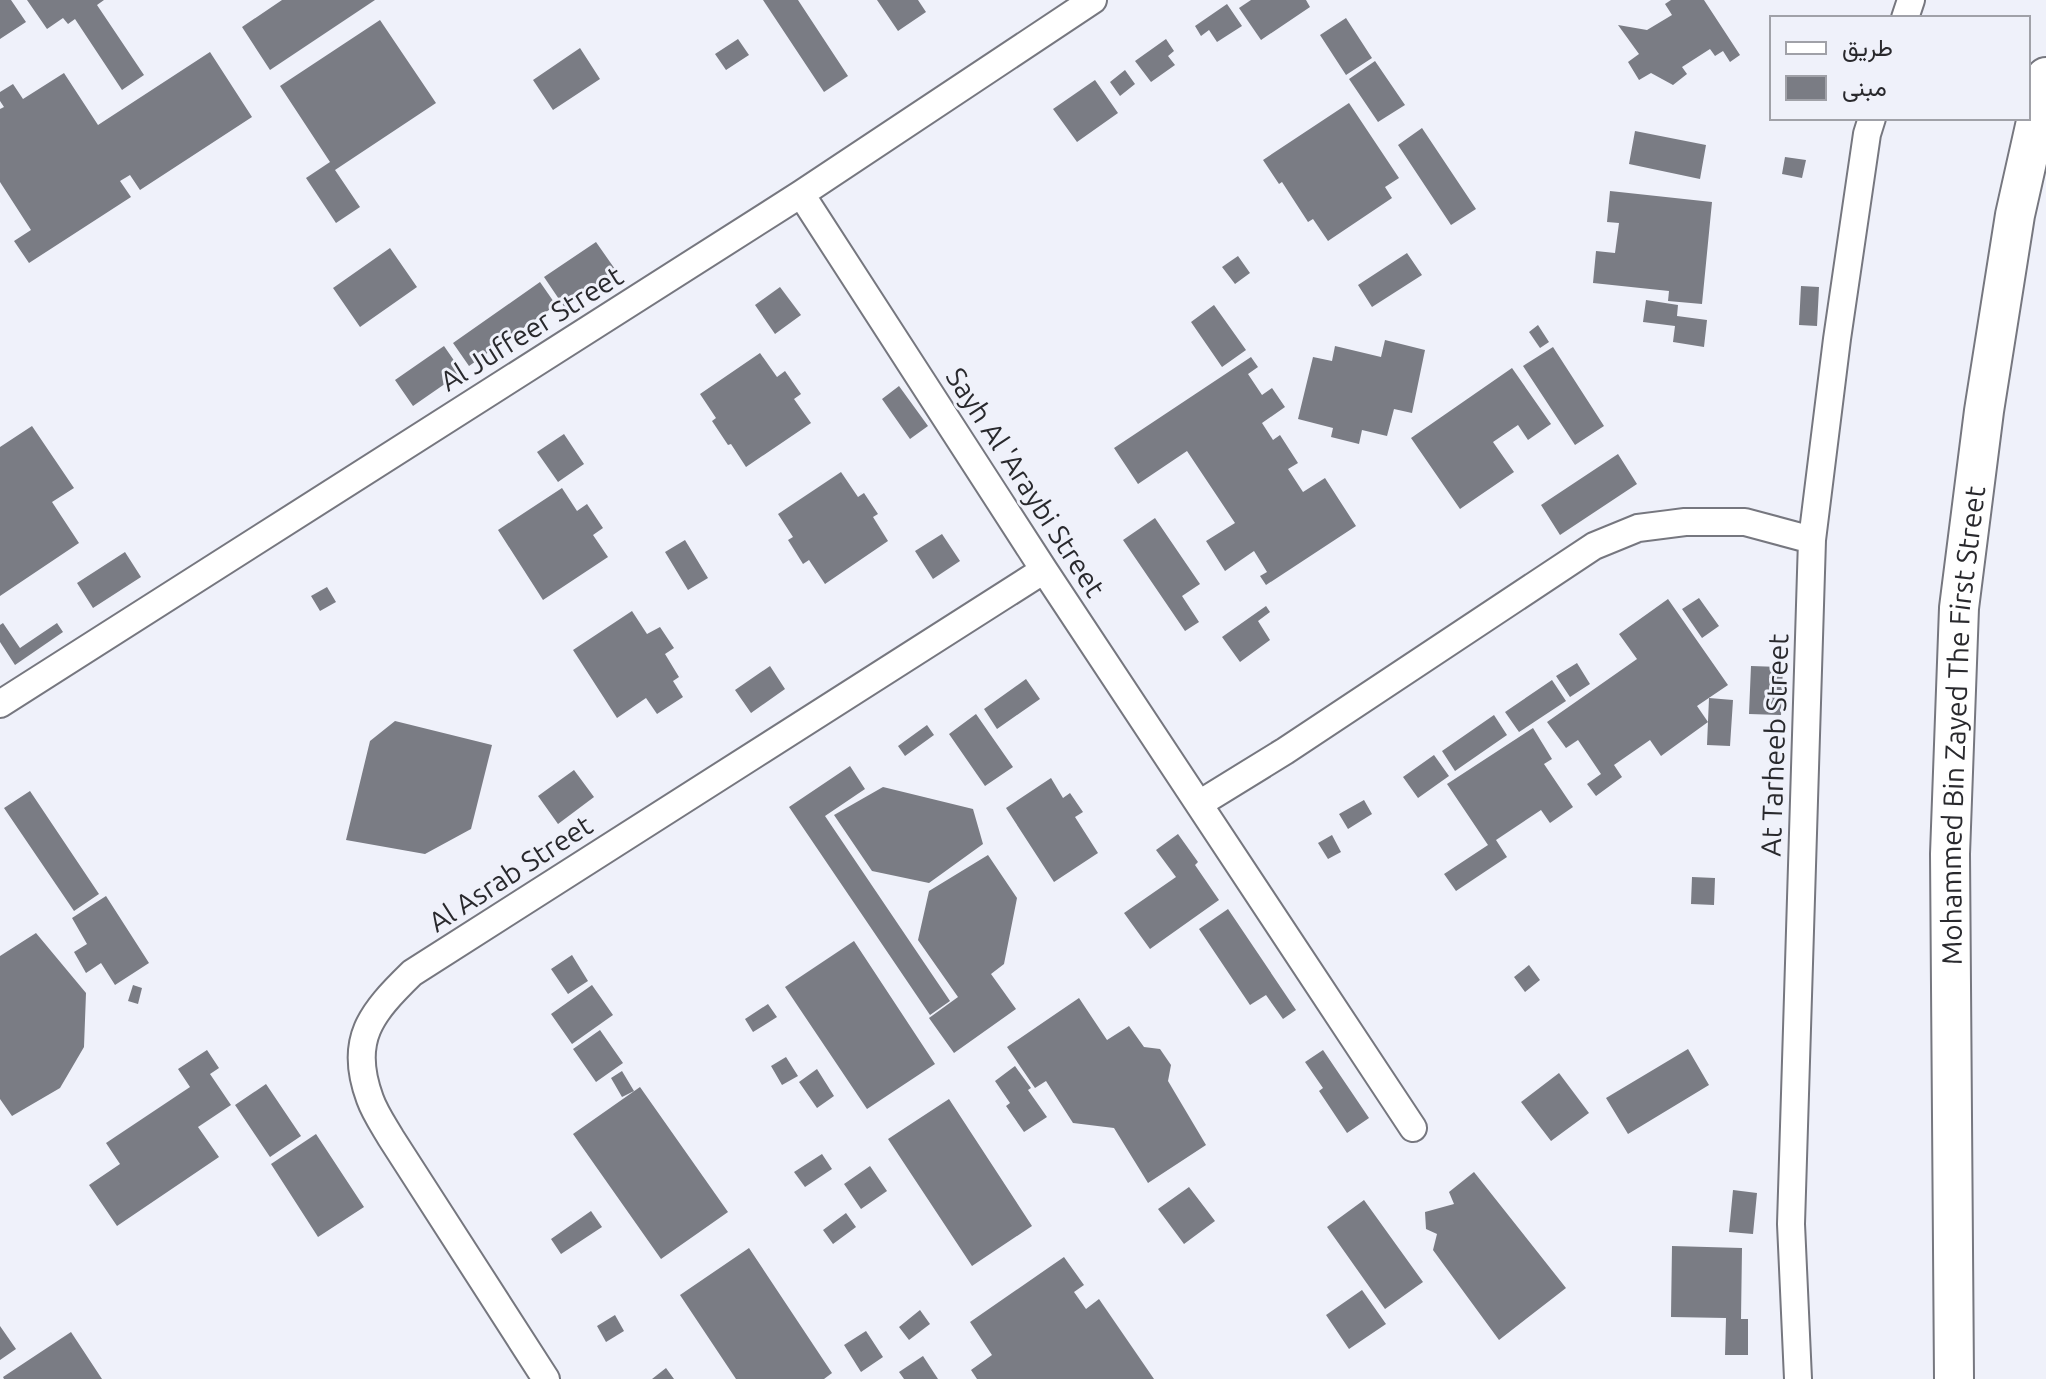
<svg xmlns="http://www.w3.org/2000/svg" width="2046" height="1379" viewBox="0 0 2046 1379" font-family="Ubuntu,Vazirmatn,sans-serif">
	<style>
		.building { fill: #7a7c84 }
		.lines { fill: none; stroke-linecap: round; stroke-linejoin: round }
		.minor-casing { stroke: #76777f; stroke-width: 30 }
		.secondary-casing { stroke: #76777f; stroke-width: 42 }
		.minor { stroke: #fff; stroke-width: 26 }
		.secondary { stroke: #fff; stroke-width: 38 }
		.labels { text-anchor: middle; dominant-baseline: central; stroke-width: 6; stroke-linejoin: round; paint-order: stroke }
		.street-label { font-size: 28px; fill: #29292d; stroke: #eff1fa }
	</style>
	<rect width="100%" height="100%" fill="#eff1fa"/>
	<path class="building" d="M0 0H11L26 22 0 39Z
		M27 0H104L97 5 144 75 122 90 75 19 68 24 63 18 47 29Z
		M282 0H375L270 70 242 27Z
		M763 0H798L848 76 824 92Z
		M877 0H918L926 12 898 31Z
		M1251 0H1306L1310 7 1261 40 1239 8Z
		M1671 0H1704L1740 55 1730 62 1723 51 1715 56 1710 49 1682 67 1687 74 1673 85 1651 73 1639 80 1628 62 1639 54 1618 25 1647 30 1672 15 1665 4Z
		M1227 4 1242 26 1217 42 1209 30 1201 36 1195 26Z
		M1346 18 1372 58 1346 75 1320 35Z
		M380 20 436 103 335 170 360 207 336 223 306 178 330 162 280 86Z
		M738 39 749 55 726 70 715 54Z
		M1166 39 1174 51 1168 56 1175 65 1151 82 1135 61Z
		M580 48 600 79 553 110 533 80Z
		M210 52 252 117 140 190 130 175 120 181 131 197 29 263 14 241 31 230 0 182V109L4 107 0 101V92L13 84 23 99 64 73 98 125Z
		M1375 61 1405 105 1378 122 1349 79Z
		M1125 70 1135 84 1120 96 1110 82Z
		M1095 80 1118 113 1077 142 1053 109Z
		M1349 103 1399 178 1385 187 1392 198 1328 241 1313 219 1308 222 1282 182 1279 184 1263 160Z
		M1422 128 1476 209 1451 225 1398 145Z
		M1635 131 1706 145 1700 179 1629 164Z
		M1785 157 1806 160 1802 178 1782 174Z
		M1610 191 1712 202 1702 304 1668 301 1669 291 1593 283 1596 251 1615 253 1619 223 1607 222Z
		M596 242 617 272 565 308 544 277Z
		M390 248 417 287 360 327 333 288Z
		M1407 253 1422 275 1372 307 1358 285Z
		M1238 256 1250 273 1235 284 1222 267Z
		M540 282 556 305 469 366 453 343Z
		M1801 286 1819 287 1817 326 1799 325Z
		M780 287 801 315 775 334 755 305Z
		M1646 300 1678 305 1677 316 1707 320 1704 347 1673 342 1675 326 1643 322Z
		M1214 305 1246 350 1222 367 1191 322Z
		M1538 325 1549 342 1540 348 1529 332Z
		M1385 340 1425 350 1412 413 1394 409 1387 436 1362 430 1359 444 1331 437 1333 428 1298 419 1313 357 1332 361 1335 346 1381 357Z
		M444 346 462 372 413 406 395 380Z
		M1553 347 1604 426 1575 445 1523 366Z
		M760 353 777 377 785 371 801 394 794 399 811 423 746 467 731 444 728 445 712 421 716 418 700 394Z
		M1251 357 1258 367 1248 374 1262 395 1272 388 1285 407 1262 423 1273 440 1280 435 1298 463 1288 469 1303 492 1325 478 1356 526 1266 585 1260 576 1267 572 1254 551 1225 571 1206 541 1235 523 1187 451 1138 484 1114 448Z
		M1512 368 1551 424 1528 440 1518 425 1493 442 1514 472 1460 509 1411 438Z
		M899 386 928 426 910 439 882 399Z
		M32 426 74 488 52 502 79 543 0 596V447Z
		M564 434 584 464 558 482 537 452Z
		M1618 454 1637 484 1560 535 1541 505Z
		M841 472 858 497 864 493 878 514 873 517 888 541 825 584 809 560 803 564 788 540 793 537 778 514Z
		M562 488 577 511 587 504 603 528 593 535 608 557 543 600 498 530Z
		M1155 518 1200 584 1182 596 1199 622 1185 631 1123 540Z
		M942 534 960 561 933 579 915 551Z
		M685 540 708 578 688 590 665 552Z
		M125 552 141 577 93 608 77 583Z
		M327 587 336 602 320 611 311 596Z
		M1699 598 1719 626 1702 638 1682 609Z
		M1668 599 1728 685 1697 706 1708 722 1661 756 1650 740 1614 765 1622 777 1596 796 1587 784 1601 774 1578 740 1566 748 1547 722 1637 659 1619 634Z
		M1266 606 1270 612 1258 621 1270 640 1240 662 1222 637Z
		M632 611 647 634 660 627 674 648 665 654 679 677 673 681 683 697 657 714 646 698 617 718 573 650Z
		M3 623 20 648 57 623 63 632 15 665 0 642V625Z
		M1577 663 1590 684 1570 697 1556 676Z
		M770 666 785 689 751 713 735 690Z
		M1751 666 1783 667 1781 715 1749 714Z
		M1026 679 1040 699 997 729 984 709Z
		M1552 680 1566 701 1519 732 1505 712Z
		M1709 698 1733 700 1730 746 1707 745Z
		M976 714 1013 767 985 786 949 734Z
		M1494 715 1507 735 1455 771 1442 751Z
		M395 721 492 745 471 829 425 854 346 840 370 741Z
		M927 725 934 735 905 756 898 746Z
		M1533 728 1552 759 1544 764 1573 807 1550 823 1541 810 1496 840 1507 857 1456 891 1444 874 1488 845 1447 784Z
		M1434 755 1449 776 1418 798 1403 777Z
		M850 766 865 789 825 816 950 1001 930 1015 789 807Z
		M574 770 594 797 558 824 538 796Z
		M1051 778 1063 798 1070 793 1083 812 1075 817 1098 853 1054 882 1006 808Z
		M883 787 973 809 983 844 929 883 872 871 834 815Z
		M30 791 99 894 74 911 4 808Z
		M1364 800 1372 814 1348 829 1339 814Z
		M1178 834 1198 862 1195 865 1219 900 1150 949 1124 913 1176 877 1156 850Z
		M1332 835 1341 852 1328 859 1318 843Z
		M988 855 1017 898 1004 964 991 974 1016 1009 954 1053 929 1018 958 997 918 940 929 891Z
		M1692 877 1715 878 1714 905 1691 904Z
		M106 896 149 963 115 985 101 963 86 973 74 952 87 944 72 918Z
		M1228 909 1296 1010 1283 1019 1266 995 1250 1005 1199 929Z
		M36 933 86 993 84 1047 60 1088 12 1116 0 1099V956Z
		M854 941 935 1064 867 1109 785 987Z
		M572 955 588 981 568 994 551 969Z
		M1529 965 1540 980 1525 992 1514 977Z
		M133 985 142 988 138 1004 128 1001Z
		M592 985 613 1015 572 1044 551 1014Z
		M1079 998 1107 1040 1129 1026 1144 1047 1160 1049 1171 1065 1168 1081 1206 1145 1148 1183 1114 1128 1073 1123 1046 1081 1035 1088 1007 1047Z
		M768 1004 777 1017 753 1032 745 1019Z
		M600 1030 623 1063 596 1082 573 1049Z
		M1688 1049 1709 1085 1628 1134 1606 1098Z
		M207 1050 219 1068 210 1074 231 1105 198 1127 219 1157 117 1226 89 1185 120 1164 106 1143 190 1087 178 1069Z
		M1323 1050 1369 1118 1347 1133 1319 1091 1323 1088 1305 1062Z
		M786 1057 798 1076 782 1085 771 1066Z
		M1015 1066 1031 1088 1028 1090 1047 1117 1024 1132 1006 1106 1010 1103 995 1081Z
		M817 1069 834 1096 817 1108 799 1082Z
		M622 1071 634 1091 622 1097 611 1078Z
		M1559 1073 1589 1113 1551 1141 1521 1102Z
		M266 1084 301 1136 270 1157 235 1105Z
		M640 1087 728 1212 661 1259 573 1134Z
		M949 1099 1032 1226 972 1266 888 1139Z
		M316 1134 364 1207 318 1237 271 1164Z
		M822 1154 832 1169 805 1187 794 1172Z
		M870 1166 887 1191 861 1209 844 1184Z
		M1474 1172 1566 1288 1499 1340 1433 1250 1437 1234 1426 1229 1425 1212 1454 1204 1449 1192Z
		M1189 1187 1215 1221 1184 1244 1158 1209Z
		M1733 1190 1757 1193 1753 1234 1729 1232Z
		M1364 1200 1423 1282 1385 1309 1327 1227Z
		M591 1211 602 1227 561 1254 551 1239Z
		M846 1213 856 1227 833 1244 823 1230Z
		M1672 1246 1742 1248 1741 1319H1748V1355H1725L1726 1318 1671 1317Z
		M749 1248 832 1373 824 1379H736L680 1295Z
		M1064 1257 1084 1285 1074 1292 1086 1309 1099 1299 1154 1379H977L971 1370 992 1355 970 1322Z
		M1362 1290 1386 1324 1349 1349 1326 1315Z
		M920 1310 930 1324 909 1340 899 1327Z
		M615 1315 624 1331 606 1342 597 1326Z
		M0 1326 16 1349 0 1360Z
		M866 1331 883 1357 861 1372 844 1345Z
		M71 1332 102 1379H4L3 1377Z
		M923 1356 938 1379H904L899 1372Z
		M666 1368 674 1379H652Z"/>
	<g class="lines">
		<g class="minor-casing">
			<path id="minor" d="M1905 18 1911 0
				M801 194 1044 570 1413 1128
				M0 704 801 194 1093 0
				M1199 804 1285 751 1594 546 1638 528 1685 522H1745L1812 540
				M546 1379 391 1138C384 1126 375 1113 370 1099 348 1040 371 1013 412 973L1044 570
				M1798 1379 1791 1224 1812 540 1837 339 1867 134 1872 118"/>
		</g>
		<g class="secondary-casing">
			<g id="secondary">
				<path id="s1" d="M1954 1379 1950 854 1959 608 1984 411 2015 215 2046 77"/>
			</g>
		</g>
		<use href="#minor" class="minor"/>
		<use href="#secondary" class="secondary"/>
	</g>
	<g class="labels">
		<g class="street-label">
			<text transform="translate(531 328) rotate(-32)">Al Juffeer Street</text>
			<text transform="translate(1026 482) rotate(57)">Sayh Al 'Araybi Street</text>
			<text stroke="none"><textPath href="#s1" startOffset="654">Mohammed Bin Zayed The First Street</textPath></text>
			<text transform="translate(1774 745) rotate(-88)">At Tarheeb Street</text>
			<text transform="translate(510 873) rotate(-33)">Al Asrab Street</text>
		</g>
	</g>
	<rect x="1770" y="16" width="260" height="104" fill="#eff1fa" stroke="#a0a1a8" stroke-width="2"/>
	<rect x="1786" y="42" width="40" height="12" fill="#ffffff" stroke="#a0a1a8" stroke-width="2"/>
	<text x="1842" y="56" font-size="24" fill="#29292d">طريق</text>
	<rect x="1786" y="76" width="40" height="24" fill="#7a7c84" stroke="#a0a1a8" stroke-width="2"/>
	<text x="1842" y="96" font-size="24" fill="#29292d">مبنى</text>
</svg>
